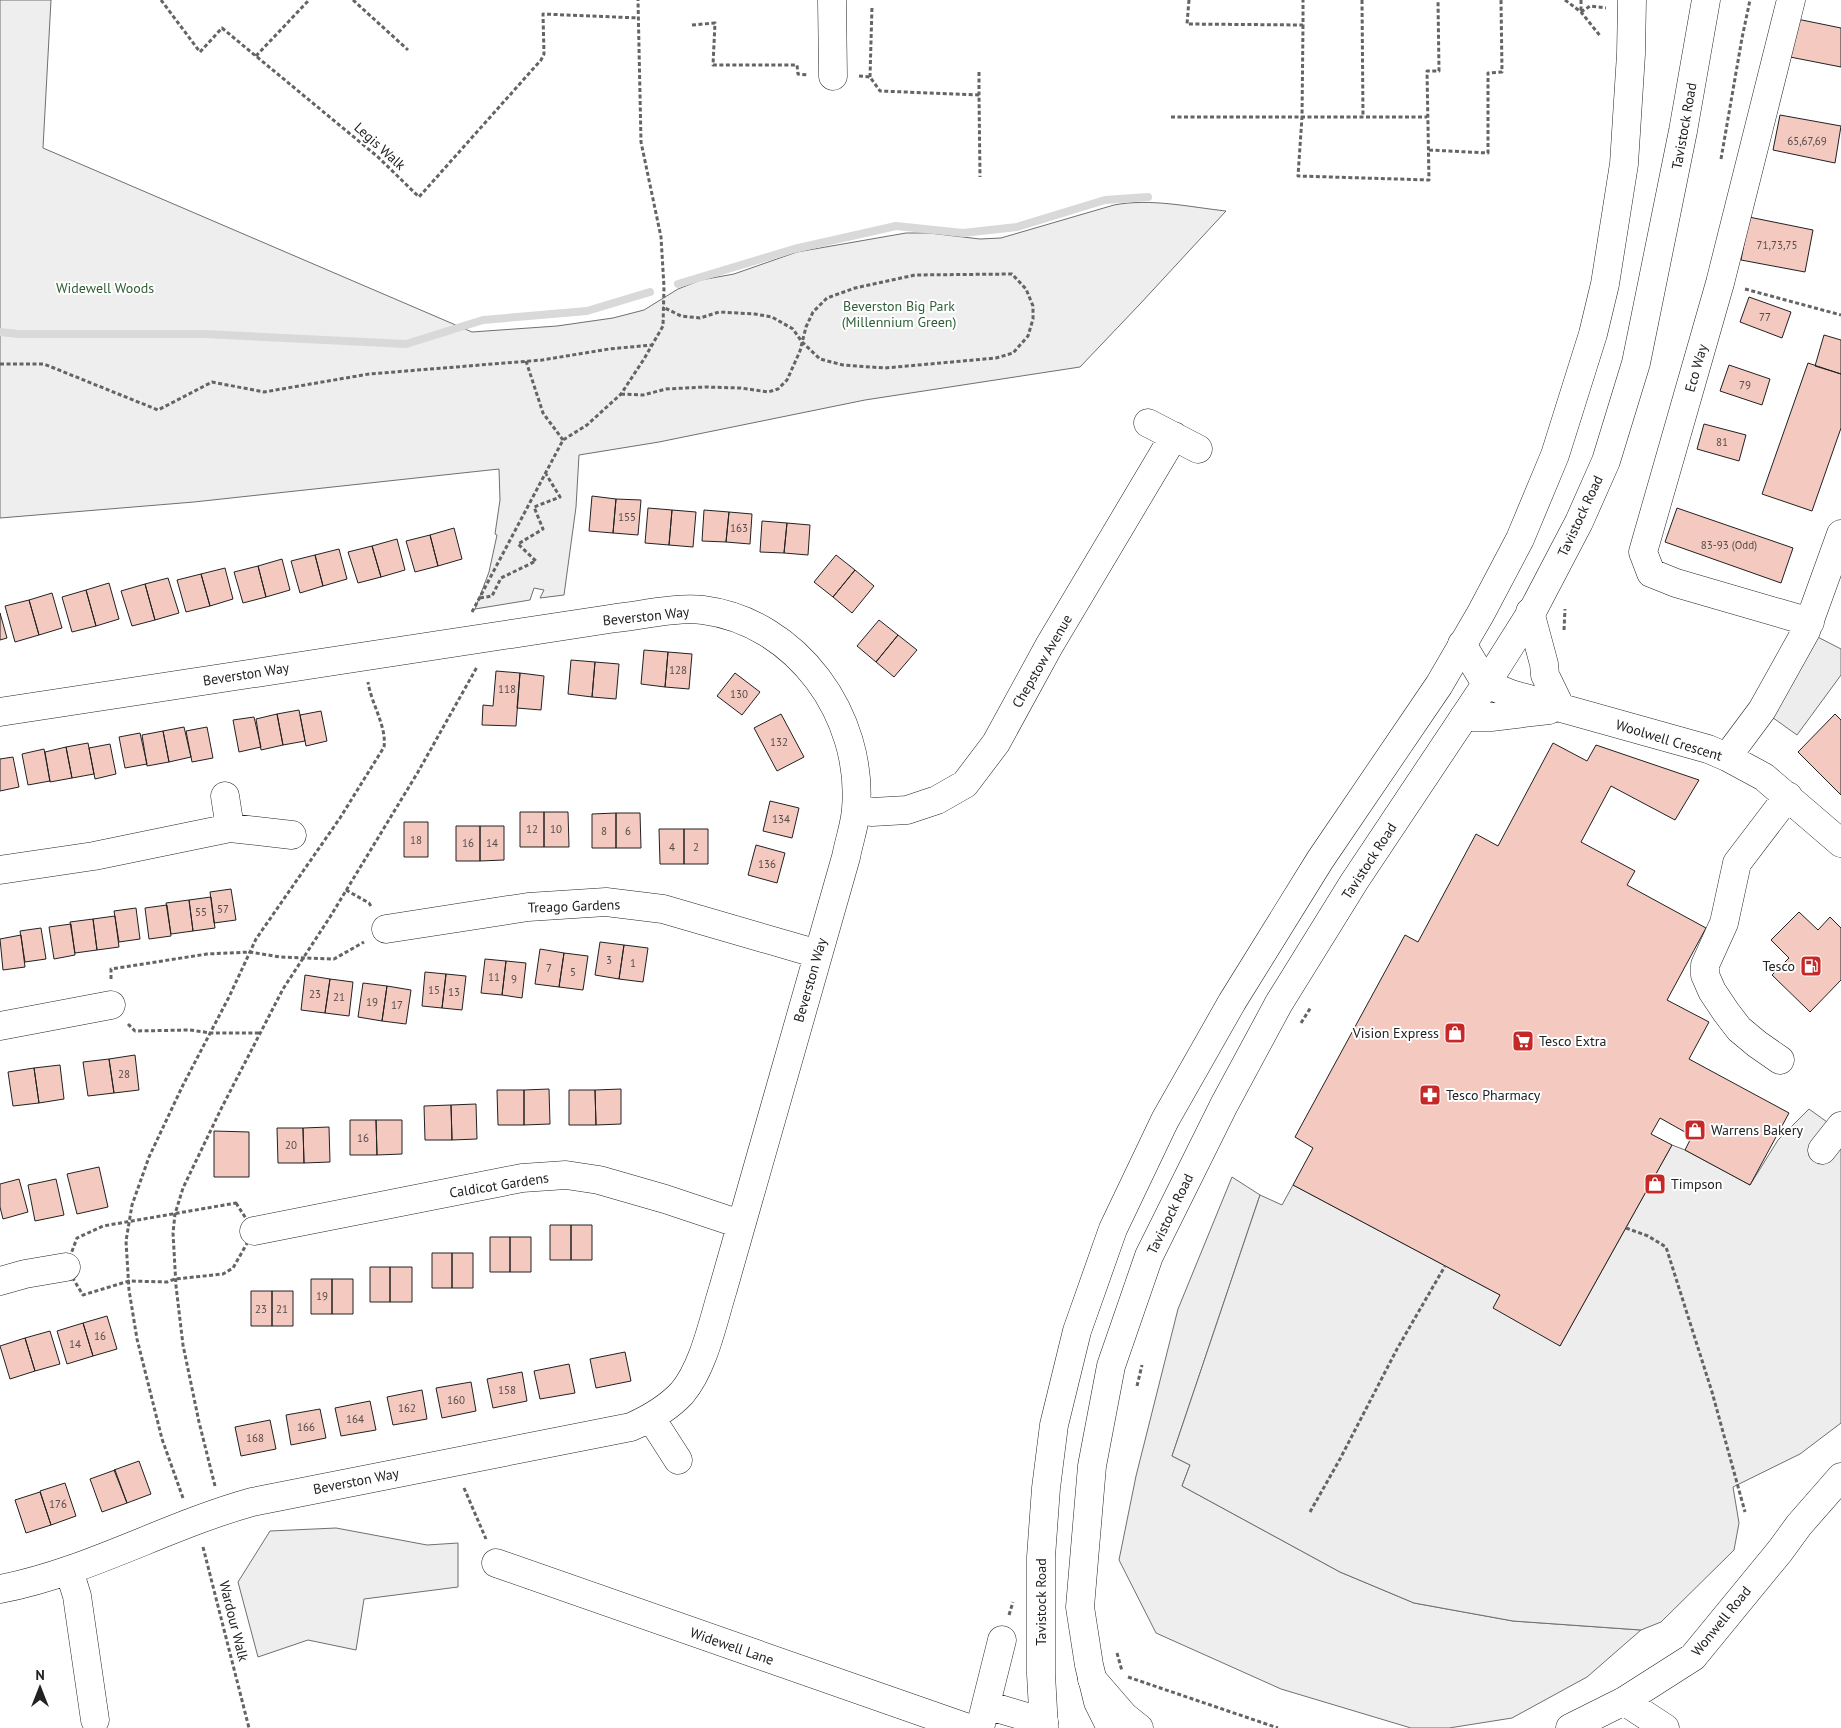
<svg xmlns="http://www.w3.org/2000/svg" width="1841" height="1728" viewBox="0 0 1841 1728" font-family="'PT Sans',sans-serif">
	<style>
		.green { fill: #eee; stroke: #6f6f6f }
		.parking { fill: #ededed; stroke: #6f6f6f }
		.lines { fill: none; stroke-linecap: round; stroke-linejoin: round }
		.stream { stroke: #d9d9d9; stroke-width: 8 }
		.building { fill: #f3c9c0; stroke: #222 }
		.minor-casing { stroke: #222; stroke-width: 29 }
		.highway-casing { stroke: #222; stroke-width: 29 }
		.path { stroke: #646464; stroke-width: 3; stroke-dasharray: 4 2.5; stroke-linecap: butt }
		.minor { stroke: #fff; stroke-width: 28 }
		.highway { stroke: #fff; stroke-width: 28 }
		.labels { text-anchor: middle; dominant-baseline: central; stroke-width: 4; stroke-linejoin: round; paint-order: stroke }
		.number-label { font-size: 11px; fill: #564c4a }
		.street-label { font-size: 14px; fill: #222; stroke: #fff }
		.park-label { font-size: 14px; fill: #2f5e38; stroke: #fff }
		.poi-label { font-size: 14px; fill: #222; stroke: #fff; text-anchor: start }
	</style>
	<rect width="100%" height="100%" fill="#fff"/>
	<path class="green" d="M0 0H51L43 148 472 332 557 326 613 318 644 310 678 289 701 280 734 274 797 252 906 233H929L980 239 1001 238 1114 205C1151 198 1189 207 1226 211L1140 304 1080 367 865 400 659 442 579 455 576 507 564 595 540 598 544 590 534 588 530 600 475 609 489 572 497 535 495 534 500 500 499 469 194 502 0 518Z
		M1232 1177 1260 1195 1172 1456 1190 1465 1182 1486 1340 1572 1414 1603 1513 1621 1641 1630 1587 1677 1512 1718 1449 1728H1411L1281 1689 1156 1633 1119 1560 1136 1476 1178 1309Z
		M336 1528 427 1545 458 1543V1587L364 1599 356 1650 308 1640 258 1657 238 1582 270 1531Z"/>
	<path class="parking" d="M1806 631 1841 649V675L1797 735 1762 710Z
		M1809 1109 1841 1132V1423L1800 1454 1733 1487 1739 1523 1734 1550 1661 1622 1641 1630 1513 1621 1414 1603 1340 1572 1182 1486 1190 1465 1172 1456 1260 1195 1282 1205 1293 1185 1500 1295 1560 1346 1672 1145 1685 1150 1750 1185 1778 1140Z"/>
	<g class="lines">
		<path class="stream" d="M678 284 794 249 896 226 963 233 1017 227 1105 200 1148 197
			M0 332 18 334H205L406 344 483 320 587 311 650 292"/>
	</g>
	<path class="building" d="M1797 19 1841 28V67L1790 57Z
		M1780 115 1841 126 1835 163 1773 150Z
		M1749 217 1813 230 1805 272 1741 260Z
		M1749 297 1791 312 1782 338 1740 322Z
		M1824 335 1841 340V374L1815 366Z
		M1808 363 1841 374V428L1812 511 1762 494Z
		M1729 365 1770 379 1762 405 1720 391Z
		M1704 424 1746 435 1739 461 1697 449Z
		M592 496 616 499 613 533 589 531Z
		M616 499 641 500 638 535 613 533Z
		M648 508 672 510 669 545 645 543Z
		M1677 508 1793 548 1781 583 1665 542Z
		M672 510 696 512 693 547 669 545Z
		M704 510 729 512 726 542 702 541Z
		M729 512 752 514 750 544 726 542Z
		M762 521 787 523 784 553 760 552Z
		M787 523 810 525 808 555 784 553Z
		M454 528 462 559 438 566 430 535Z
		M430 535 438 566 415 572 406 541Z
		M397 539 405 570 381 577 372 546Z
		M372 546 381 577 358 583 348 552Z
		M339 549 347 579 323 586 315 555Z
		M315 555 323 586 300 593 291 561Z
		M836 555 855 570 833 597 814 582Z
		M282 559 290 590 266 597 258 566Z
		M258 566 266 597 243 603 234 572Z
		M225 568 233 599 210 606 201 574Z
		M855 570 874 586 852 613 833 597Z
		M201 574 210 606 186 612 177 580Z
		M168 578 179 613 155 620 145 584Z
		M109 583 119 619 96 626 86 590Z
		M145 584 155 620 132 626 121 591Z
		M86 590 96 626 72 632 62 597Z
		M52 593 62 628 39 635 29 600Z
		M29 600 39 635 15 642 5 606Z
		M0 613 7 638 0 640Z
		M879 620 898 635 876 662 857 646Z
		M898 635 917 650 894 677 876 662Z
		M644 650 668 652 665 687 641 684Z
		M668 652 692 654 689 689 665 687Z
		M571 660 595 662 592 697 568 694Z
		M595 662 619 664 616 699 592 697Z
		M496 671 520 673 516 726 482 725 483 705 493 706Z
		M520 673 544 676 541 710 517 708Z
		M735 673 760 692 742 715 717 696Z
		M299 710 305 741 283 745 277 714Z
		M321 711 327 741 306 746 300 715Z
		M277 714 283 745 261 750 256 719Z
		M781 714 804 757 777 771 754 728Z
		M1835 714 1841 720V795L1798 752Z
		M254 717 261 747 239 752 233 720Z
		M184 727 191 757 169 762 163 731Z
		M207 727 213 758 192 762 186 731Z
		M163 731 169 762 147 766 142 735Z
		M140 733 147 764 125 768 119 737Z
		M88 743 94 774 72 778 66 747Z
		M1553 743 1587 761 1596 745 1699 780 1675 820 1611 786 1581 842 1635 871 1627 885 1706 928 1667 1000 1709 1022 1689 1059 1789 1113 1750 1185 1685 1150 1692 1136 1660 1118 1651 1134 1672 1145 1560 1346 1493 1308 1500 1295 1293 1185 1313 1148 1295 1137 1405 935 1418 942 1476 834 1498 846Z
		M110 744 116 774 95 779 89 748Z
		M66 747 72 778 50 782 45 752Z
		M44 749 50 781 28 785 22 754Z
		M13 757 19 787 0 791V759Z
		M770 801 799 808 792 838 763 831Z
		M520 812H544V847H520Z
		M544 812H568L569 847H544Z
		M616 813V848H592V814Z
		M616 813H640L641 848H616Z
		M404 822H428V857H404Z
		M456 826H480V861H456Z
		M480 826H504V860L480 861Z
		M659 829H684V864H660Z
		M684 829H708V864H684Z
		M756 845 785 853 777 883 748 875Z
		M231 889 236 920 214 923 210 892Z
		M211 897 215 928 193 931 189 900Z
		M189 900 193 931 171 934 166 903Z
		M167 905 171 936 149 939 145 908Z
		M136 908 140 939 119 942 114 911Z
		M1799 912 1818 930 1830 917 1841 928V980L1810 1012 1772 975 1789 958 1771 940Z
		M115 916 119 947 97 950 93 919Z
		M93 919 97 950 75 953 70 922Z
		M71 924 75 955 54 959 49 927Z
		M41 928 46 959 25 962 20 931Z
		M21 935 25 967 3 970 0 939Z
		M600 942 624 945 619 979 595 975Z
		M624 945 648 948 643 982 619 979Z
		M540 949 564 953 559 987 535 984Z
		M564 953 588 956 583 990 559 987Z
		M485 959 506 961 502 995 481 993Z
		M506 961 526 963 522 998 502 995Z
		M425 972 446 974 442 1008 422 1006Z
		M446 974 466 976 462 1010 442 1008Z
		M305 975 330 979 325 1013 301 1010Z
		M330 979 353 982 349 1016 325 1013Z
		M363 983 387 986 382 1021 358 1017Z
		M387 986 411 990 406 1024 382 1021Z
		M135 1055 139 1090 114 1093 109 1059Z
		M109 1059 114 1093 88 1096 83 1062Z
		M60 1065 64 1099 39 1103 34 1068Z
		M34 1068 39 1103 13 1106 8 1072Z
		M549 1089 550 1124 524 1125V1090Z
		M621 1089V1124L596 1125 595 1090Z
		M497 1090H524V1125H498Z
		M569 1090H595L596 1125H569Z
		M476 1104 477 1139 452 1140 451 1105Z
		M451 1105 452 1140H425L424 1106Z
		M350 1120H376L377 1155H350Z
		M376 1120H402V1154L377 1155Z
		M329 1127 330 1162 304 1163 303 1128Z
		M277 1128H303L304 1163H278Z
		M214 1131 249 1132V1177H214Z
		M99 1167 108 1207 77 1214 67 1174Z
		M19 1179 28 1212 3 1219 0 1207V1184Z
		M56 1179 64 1215 35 1221 28 1185Z
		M550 1225H571V1260H550Z
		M571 1225H592V1260H571Z
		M490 1237H510V1272H490Z
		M510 1237H531V1272H510Z
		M432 1253H452V1288H432Z
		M452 1253H473V1288H452Z
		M370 1267H390V1302H370Z
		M390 1267H412V1302H390Z
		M311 1279H332V1314H311Z
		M332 1279H353V1314H332Z
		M251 1291H272V1326H251Z
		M272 1291H293V1326H272Z
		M107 1316 117 1349 93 1356 83 1323Z
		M83 1323 93 1356 67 1364 57 1331Z
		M50 1331 60 1364 35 1371 25 1338Z
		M25 1338 35 1371 10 1379 0 1346Z
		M625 1352 631 1381 596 1388 590 1359Z
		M569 1364 575 1393 540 1399 534 1371Z
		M522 1372 527 1401 493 1408 487 1379Z
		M471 1382 476 1411 442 1418 436 1388Z
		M422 1390 427 1419 393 1425 387 1397Z
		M370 1401 376 1430 341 1436 335 1408Z
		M320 1409 326 1438 291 1445 286 1415Z
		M270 1420 276 1449 241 1456 235 1427Z
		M139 1461 151 1494 127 1503 114 1470Z
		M115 1470 127 1503 102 1512 90 1479Z
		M65 1483 76 1516 51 1525 40 1491Z
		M40 1492 51 1525 26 1533 15 1500Z"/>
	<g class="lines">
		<g class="minor-casing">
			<path id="minor" d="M832 0 833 76
				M1791 0 1720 283 1643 552 1651 573 1676 583 1810 622
				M1148 423 1198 449
				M1530 612 1544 664 1545 675 1561 708
				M1462 644 1486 684 1511 694 1708 749 1727 757 1764 777 1841 843
				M0 712 616 618C643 615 677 607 703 610 797 622 864 716 856 809 855 825 849 841 846 857L723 1289C713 1321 704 1367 682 1393 668 1408 649 1419 631 1427L252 1502C166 1526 88 1572 0 1589
				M1464 717H1491L1549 710
				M1727 757 1762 710 1806 631 1841 534
				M225 796 230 828
				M856 809 872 812 907 810 937 800 965 784 996 743 1049 646 1174 436
				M0 870 94 856 230 828 292 835
				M386 929 528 907 606 902 663 909 818 954
				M0 1026 111 1005
				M1780 1060 1757 1044 1739 1029 1726 1012 1712 991 1705 975V965L1724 923 1737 863 1788 796
				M1822 1150 1841 1126
				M254 1231 522 1178 566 1175 599 1180 665 1199 740 1224
				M0 1281 25 1274 66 1267
				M651 1418 678 1460
				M496 1563 968 1728
				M69 1570 77 1596 95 1720
				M1092 1679 1124 1716 1139 1728
				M1624 1701 1665 1728
				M986 1705 1044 1722
				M980 1728 1002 1640
				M1570 1728 1624 1701 1693 1657 1780 1551 1799 1525 1841 1477"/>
		</g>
		<g class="highway-casing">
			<path id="highway" d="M1044 1728 1041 1674V1557L1046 1488 1054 1425 1077 1331 1113 1229 1165 1120 1232 1002 1320 860 1439 685 1481 613 1520 539 1555 455 1593 334 1605 284 1624 164 1631 54 1632 0
				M1111 1728 1098 1702 1089 1665 1080 1607 1092 1466 1111 1366 1149 1256 1224 1105 1279 1003 1354 882 1486 684 1534 608 1579 522 1606 461 1636 363 1683 131 1706 0"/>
		</g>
		<path class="path" d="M161 0 200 52 222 28 378 157 419 197 541 60 544 54 543 14 639 18
			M353 0 408 50
			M1189 0 1187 24 1303 25V0
			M1362 0 1363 117
			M1565 0 1581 12 1601 37
			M1581 0V12
			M1581 12 1590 6 1606 8
			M692 25 715 23 713 65H797L798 74 808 75
			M1303 25 1302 117H1427
			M256 56 309 0
			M979 72V95
			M859 76 870 77 880 91 979 95 980 177
			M870 77 872 6
			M1171 117H1302L1298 176 1429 180 1427 71H1439L1438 0
			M1429 150 1488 153V73L1502 72 1501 0
			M1721 159 1742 38 1750 0
			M1745 289 1841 315
			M526 361 543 413 563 440
			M0 364H44L158 410 212 382 264 392 369 374 542 360 609 349 652 345
			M621 394 643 395 666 389 705 387 741 388 768 392 778 389 787 380 800 351 806 327 813 312 827 298 855 288 915 275 1012 274 1026 289 1033 306V319L1028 336 1013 353 996 358 885 368 843 365 820 359 802 342 793 329 772 317 755 314 719 312 700 318 681 316 663 307
			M480 598 492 596 501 578 536 561 518 544 543 529 534 507 560 497 546 474
			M472 612 563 440 587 425 621 394 644 359 663 326 664 287 661 237 641 142 638 0
			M1564 630 1565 609
			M346 890 369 903 372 908
			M111 979V969L207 954 250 952 280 957 334 959 364 942
			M1301 1023 1311 1007
			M128 1024 135 1031 190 1030 211 1033H259
			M236 1203 254 1231 233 1268 223 1274 175 1279 167 1282 129 1281 83 1295 66 1267 77 1238 103 1226Z
			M1626 1228 1648 1236 1666 1247 1712 1392 1745 1512
			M1137 1386 1142 1365
			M215 1486 199 1422 183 1345 176 1286 173 1233 175 1214 183 1188 221 1109 283 989 330 917 418 772 477 667
			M464 1488 486 1539
			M183 1498 162 1439 137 1339 129 1290 126 1241 132 1205 149 1157 183 1085 229 997 256 939 340 818 384 747C387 727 371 703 368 682
			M1310 1512 1340 1459 1397 1349 1445 1266
			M203 1547 249 1728
			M1009 1615 1013 1602
			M1117 1653 1122 1671
			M1128 1677 1278 1728"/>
		<use href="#minor" class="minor"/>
		<use href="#highway" class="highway"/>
	</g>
	<defs>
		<g id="fuel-square" transform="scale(1.125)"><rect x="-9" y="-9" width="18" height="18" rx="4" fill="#c62828" stroke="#fff"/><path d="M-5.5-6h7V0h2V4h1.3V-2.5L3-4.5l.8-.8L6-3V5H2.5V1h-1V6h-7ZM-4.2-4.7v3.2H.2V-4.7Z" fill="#fff"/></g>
		<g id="shop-square" transform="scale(1.125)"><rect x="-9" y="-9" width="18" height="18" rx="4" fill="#c62828" stroke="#fff"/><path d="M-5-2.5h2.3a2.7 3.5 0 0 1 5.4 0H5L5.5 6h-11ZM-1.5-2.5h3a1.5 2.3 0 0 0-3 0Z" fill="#fff"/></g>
		<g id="supermarket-square" transform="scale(1.125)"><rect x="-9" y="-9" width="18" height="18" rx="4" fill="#c62828" stroke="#fff"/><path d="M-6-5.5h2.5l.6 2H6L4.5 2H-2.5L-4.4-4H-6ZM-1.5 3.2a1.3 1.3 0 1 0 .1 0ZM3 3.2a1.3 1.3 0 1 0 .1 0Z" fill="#fff"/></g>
		<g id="pharmacy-square" transform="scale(1.125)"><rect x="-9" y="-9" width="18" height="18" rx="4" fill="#c62828" stroke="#fff"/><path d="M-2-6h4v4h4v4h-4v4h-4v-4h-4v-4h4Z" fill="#fff"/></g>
	</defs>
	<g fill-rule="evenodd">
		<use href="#fuel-square" x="1811" y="966"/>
		<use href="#shop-square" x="1455" y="1033"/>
		<use href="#supermarket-square" x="1523" y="1041"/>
		<use href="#pharmacy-square" x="1430" y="1095"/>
		<use href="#shop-square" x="1695" y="1130"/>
		<use href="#shop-square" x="1655" y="1184"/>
	</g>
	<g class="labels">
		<g class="number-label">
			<text x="1807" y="141">65,67,69</text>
			<text x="1777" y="245">71,73,75</text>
			<text x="1765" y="317">77</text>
			<text x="1745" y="385">79</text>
			<text x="1722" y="442">81</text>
			<text x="627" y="517">155</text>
			<text x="739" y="528">163</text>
			<text x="1729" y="545">83-93 (Odd)</text>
			<text x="678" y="670">128</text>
			<text x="507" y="689">118</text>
			<text x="739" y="694">130</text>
			<text x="779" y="742">132</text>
			<text x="781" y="819">134</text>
			<text x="532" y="829">12</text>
			<text x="556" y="829">10</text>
			<text x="604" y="831">8</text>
			<text x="628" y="831">6</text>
			<text x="416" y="840">18</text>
			<text x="468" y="843">16</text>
			<text x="492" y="843">14</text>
			<text x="672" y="847">4</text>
			<text x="696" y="847">2</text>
			<text x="767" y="864">136</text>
			<text x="223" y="909">57</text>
			<text x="201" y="912">55</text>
			<text x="609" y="960">3</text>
			<text x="633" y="963">1</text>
			<text x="549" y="968">7</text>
			<text x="573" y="972">5</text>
			<text x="494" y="977">11</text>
			<text x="514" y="979">9</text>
			<text x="434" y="990">15</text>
			<text x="454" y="992">13</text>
			<text x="315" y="994">23</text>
			<text x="339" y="997">21</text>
			<text x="372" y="1002">19</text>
			<text x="397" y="1005">17</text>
			<text x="124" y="1074">28</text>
			<text x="363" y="1138">16</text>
			<text x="291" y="1145">20</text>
			<text x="322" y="1296">19</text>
			<text x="261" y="1309">23</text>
			<text x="282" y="1309">21</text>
			<text x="100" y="1336">16</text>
			<text x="75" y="1344">14</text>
			<text x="507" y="1390">158</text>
			<text x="456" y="1400">160</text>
			<text x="407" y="1408">162</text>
			<text x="355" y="1419">164</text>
			<text x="306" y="1427">166</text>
			<text x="255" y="1438">168</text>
			<text x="58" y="1504">176</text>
		</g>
		<g class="street-label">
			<text transform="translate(1684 126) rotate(-80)">Tavistock Road</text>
			<text transform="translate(380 146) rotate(42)">Legis Walk</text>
			<text transform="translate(1696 368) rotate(-74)">Eco Way</text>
			<text transform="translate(1580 516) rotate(-65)">Tavistock Road</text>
			<text transform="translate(646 616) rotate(-6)">Beverston Way</text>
			<text transform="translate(1042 661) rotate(-60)">Chepstow Avenue</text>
			<text transform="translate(246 674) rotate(-9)">Beverston Way</text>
			<text transform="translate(1669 740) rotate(17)">Woolwell Crescent</text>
			<text transform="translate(1369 861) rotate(-57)">Tavistock Road</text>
			<text transform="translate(574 906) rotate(-2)">Treago Gardens</text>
			<text transform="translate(810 980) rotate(-74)">Beverston Way</text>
			<text transform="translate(499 1185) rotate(-9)">Caldicot Gardens</text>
			<text transform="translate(1170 1214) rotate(-64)">Tavistock Road</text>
			<text transform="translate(356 1481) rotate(-11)">Beverston Way</text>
			<text transform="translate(1041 1602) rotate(-90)">Tavistock Road</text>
			<text transform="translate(234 1621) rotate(76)">Wardour Walk</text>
			<text transform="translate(1721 1621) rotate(-51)">Wonwell Road</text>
			<text transform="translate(732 1646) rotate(19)">Widewell Lane</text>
		</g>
		<g class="park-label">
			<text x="105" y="288">Widewell Woods</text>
			<text x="899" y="306">Beverston Big Park<tspan x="899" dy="16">(Millennium Green)</tspan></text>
		</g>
		<g class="poi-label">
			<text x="1795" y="966" text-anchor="end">Tesco</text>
			<text x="1439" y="1033" text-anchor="end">Vision Express</text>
			<text x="1539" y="1041">Tesco Extra</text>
			<text x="1446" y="1095">Tesco Pharmacy</text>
			<text x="1711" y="1130">Warrens Bakery</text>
			<text x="1671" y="1184">Timpson</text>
		</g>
	</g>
	<g transform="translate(40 1688)" stroke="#ffffff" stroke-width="4" paint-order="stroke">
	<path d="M0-4L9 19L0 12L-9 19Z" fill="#222222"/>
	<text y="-8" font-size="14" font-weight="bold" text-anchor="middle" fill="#222222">N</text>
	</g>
</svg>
